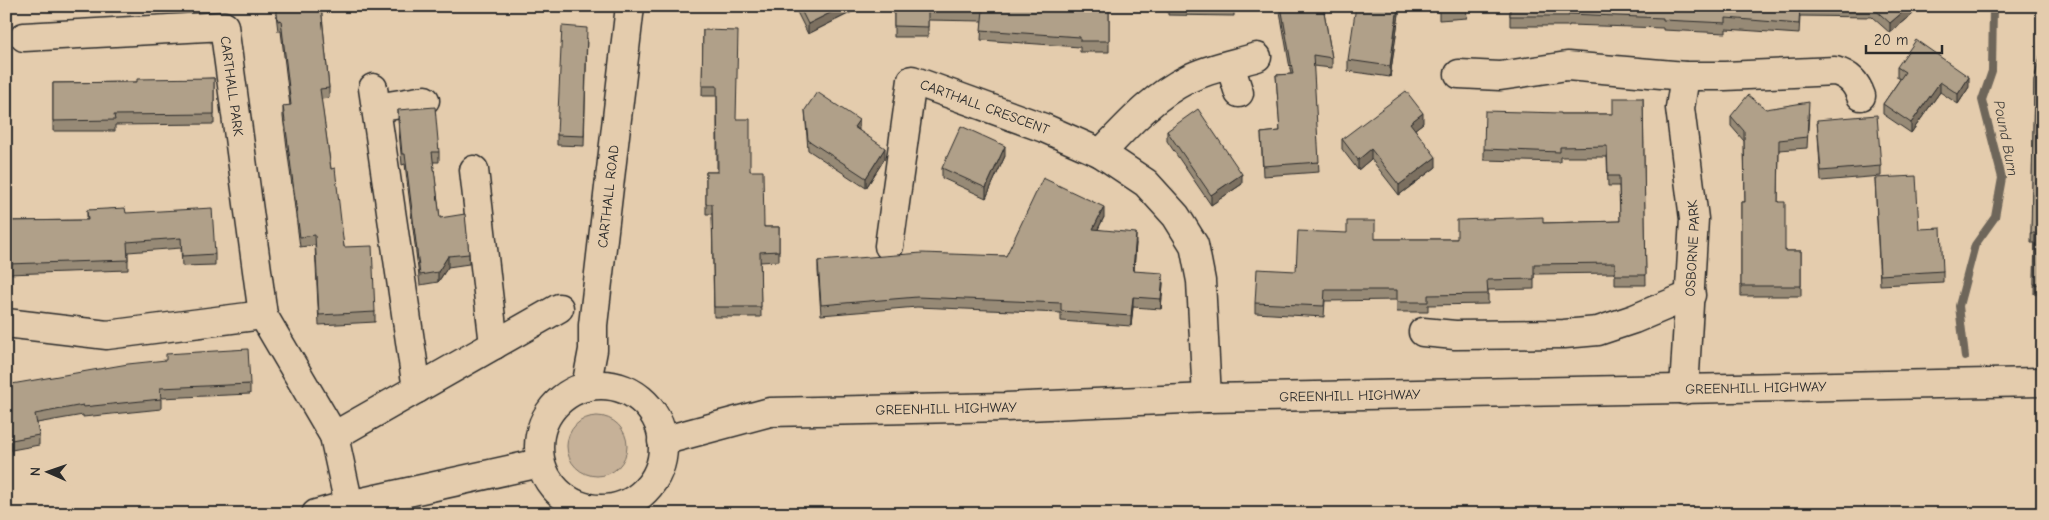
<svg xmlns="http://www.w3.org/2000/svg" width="2049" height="520" viewBox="0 0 2049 520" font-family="'Comic Neue',sans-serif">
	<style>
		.grass { fill: #c6b198; stroke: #786e62 }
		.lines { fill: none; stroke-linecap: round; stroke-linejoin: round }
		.stream { stroke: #6e665a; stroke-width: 8 }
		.minor-casing { stroke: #2b2b2b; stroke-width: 31 }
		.major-casing { stroke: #2b2b2b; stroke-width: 31 }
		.minor { stroke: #e4ccad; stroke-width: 28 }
		.major { stroke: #e4ccad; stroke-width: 28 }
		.wall { fill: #978a76; stroke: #2b2b2b }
		.shaded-wall { fill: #7b7060; stroke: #2b2b2b }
		.building { fill: #b0a089; stroke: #2b2b2b }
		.labels { text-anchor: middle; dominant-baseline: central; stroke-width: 4; stroke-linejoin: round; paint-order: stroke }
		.street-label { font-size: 14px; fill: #2b2b2b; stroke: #e4ccad }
		.water-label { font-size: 15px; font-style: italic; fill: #413f3b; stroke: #e4ccad }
	</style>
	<rect width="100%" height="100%" fill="#e4ccad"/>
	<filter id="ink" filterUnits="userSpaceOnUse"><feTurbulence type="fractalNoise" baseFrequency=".02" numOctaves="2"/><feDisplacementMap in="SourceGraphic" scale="10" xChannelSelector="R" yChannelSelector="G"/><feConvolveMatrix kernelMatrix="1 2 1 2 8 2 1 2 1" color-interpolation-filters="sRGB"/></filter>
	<g filter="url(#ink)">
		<path class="grass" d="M567 446a30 30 0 1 1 60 0a30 30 0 1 1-60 0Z"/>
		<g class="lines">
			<path class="stream" d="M1965 357 1959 306 1975 245 1995 217 2002 178 1982 100 1992 71 1993 6"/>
			<g class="minor-casing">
				<g id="minor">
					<path id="s1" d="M24 37 224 26 263 315 334 436 349 505"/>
					<path d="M1230 65 1239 93"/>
					<path d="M1459 74 1500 76 1567 66 1685 76H1725L1835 71C1849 75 1856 82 1861 96"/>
					<path d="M373 88 417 389"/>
					<path d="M376 108 425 100"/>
					<path d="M1101 153C1128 125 1152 97 1188 79 1209 68 1234 64 1257 57"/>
					<path d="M474 170 494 345"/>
					<path id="s2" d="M889 246 912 80 1044 128 1101 153 1146 183 1176 216 1194 245 1201 281 1207 398"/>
					<path d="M6 323 107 335 263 315"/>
					<path d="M1423 332 1455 335 1564 334 1598 331 1634 319 1691 295"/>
					<path id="s3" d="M1684 390 1694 219 1680 108 1685 76"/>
					<path d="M334 436 559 308"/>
				</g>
			</g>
			<g class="major-casing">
				<g id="major">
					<circle cx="601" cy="447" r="62"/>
					<path id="s4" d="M586 387 593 350V325L630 6"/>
					<path id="s5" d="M662 441 770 412 1006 407 1207 398 2043 382"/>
					<path d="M316 514 349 505 540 463"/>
				</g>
			</g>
			<use href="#minor" class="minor"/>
			<use href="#major" class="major"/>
		</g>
		<path class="wall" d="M275 6H321L329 88V98L321 99 331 169 344 247 375 312V322L319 325 315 245 300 247 283 117V106H290L281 31H278Z
			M794 6H862V7L808 34Z
			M894 6H1109V52H1080V47L981 40 982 21 928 20V37H894Z
			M1168 6H1234V16L1168 15Z
			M1279 6H1323L1332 58V68L1313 66 1319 172 1263 176 1261 133 1280 131 1276 75 1291 74Z
			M1400 6 1390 77 1348 71V60Z
			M1439 6H1466L1467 18 1439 20Z
			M1510 6H1913V14L1890 33 1872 17 1800 16 1799 34 1726 29V33L1663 30V28L1569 25V26H1510Z
			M703 30 736 119 750 171 764 227H779V261L760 262 761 317H714L712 214H706V172H717V96H702Z
			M587 38 584 146 557 145V135Z
			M2043 45V295L2034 294 2035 243H2031L2034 81Z
			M1897 67 1969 87 1958 104 1940 92 1911 133 1883 114V104L1900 79 1897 77Z
			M214 78V124L115 125V131H53V83L137 82Z
			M1643 98 1646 285H1615V273L1534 274V289L1488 290V304L1428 305V312H1397V300L1325 301 1324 317 1255 313V303L1296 271 1375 239H1457L1543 223 1620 221 1619 186H1608L1607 157H1560V162L1484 160V149L1561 114H1613Z
			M398 110 439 152V162H433L440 218 469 254V264L448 267 438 282 420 285 405 164 402 165 398 120Z
			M805 110 859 130 885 158 866 188 808 150Z
			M1809 113 1807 148 1779 150 1778 202 1785 251H1801V296H1741V202H1745L1744 141 1731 126V116Z
			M1817 120 1881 166V176L1821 181Z
			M1423 123 1415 129 1436 167 1399 195 1371 159 1358 170 1342 149V139Z
			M1167 131 1242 184 1211 205 1167 141Z
			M1005 156 986 198 942 178V168Z
			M1875 178 1919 229 1943 271V282L1880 285Z
			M87 210 126 213 215 254V265L182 266 181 248 128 252V270L7 274 6 221 87 220Z
			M1104 217 1098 229 1136 243 1134 271 1163 283 1161 309 1133 307 1131 326 1061 321V313L917 307 821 315 818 271V261L1006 256Z
			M250 384V394L161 398V409L83 417V415L37 423 39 435V445L6 451V385Z"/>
		<path class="shaded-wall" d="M844 6H862V7L808 34V24Z
			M1398 6H1400V7L1390 77V66Z
			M1910 6H1913V14L1890 33V23Z
			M1969 77V87L1958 104V94Z
			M1940 82V92L1911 133V123Z
			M1423 113V123L1410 133V123Z
			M859 120V130L854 127Z
			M1005 146V156L986 198V188Z
			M885 148V158L866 188V178Z
			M1371 149V159L1358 170V160Z
			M1436 157V167L1399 195V185Z
			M1242 174V184L1211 205V195Z
			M1104 207V217L1093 239V229Z
			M1136 233V243L1133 281V271Z
			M448 256V267L438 282V272Z
			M1163 273V283L1161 309V299Z
			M1133 297V307L1131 326V316Z"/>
		<path class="building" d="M276 6H321L329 88 320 89 331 169 335 168 344 247 372 246 375 312 319 315 315 235 300 237 283 106 291 105 281 20 278 21Z
			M799 6H844L808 24Z
			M894 6H1109V41H1080V37L981 30 983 10 928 9V27L894 26Z
			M1281 6H1323L1332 58 1313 55 1319 162 1263 166 1261 133 1280 131 1276 75 1293 74Z
			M1356 6H1398L1390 66 1348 60Z
			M1439 6H1466L1467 8 1439 10Z
			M1510 6H1800L1799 24 1726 18V23L1663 20V18L1569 14V16H1510Z
			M1815 6H1910L1890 23 1872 7Z
			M562 26 587 28 584 136 557 135Z
			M703 30 738 31 736 119H750V171H763L764 227H779V251L760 252 761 307H714L712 204H706V172H718L717 86H702Z
			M1916 40 1969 77 1958 94 1940 82 1911 123 1883 104 1905 72 1897 67Z
			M2043 45V285L2034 284 2035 233H2031L2034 81Z
			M214 78V114L114 115 115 120 53 121V83L137 82V79Z
			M1406 91 1423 113 1410 123 1436 157 1399 185 1371 149 1358 160 1342 139Z
			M817 92 859 120 854 127 885 148 866 178 808 140 805 110Z
			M1748 95 1766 109 1809 102 1807 137 1779 140 1778 202H1785V251H1801V286H1741V202H1745L1744 131 1731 116Z
			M1613 98H1643L1646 275H1615V263L1534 264V279L1487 280 1488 294 1428 295V302H1397V290H1325L1324 306 1255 303 1257 269 1296 271 1298 231 1347 233V221H1375V239H1457V220L1543 217V223L1620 221 1619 176H1608L1607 146 1560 147V152L1484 149 1485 111 1561 113V114H1613Z
			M435 107 439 152H432L440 218 465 214 469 254 448 256 438 272 420 275 405 154H402L398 110Z
			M1198 109 1242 174 1211 195 1167 131Z
			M1877 115 1881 166 1821 171 1817 120Z
			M961 126 1005 146 986 188 942 168Z
			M1916 176 1919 229 1941 228 1943 271 1880 275 1875 178Z
			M1043 178 1104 207 1093 229 1136 233 1133 271 1163 273 1161 299 1133 297 1131 316 1061 311V303L917 297 821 305 818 261 922 253 1006 256Z
			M125 208 126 213 212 208 215 254 182 256 181 238 127 242 128 260 7 264 6 221 88 220 87 210Z
			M248 349 250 384 160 388 161 399 83 407V405L35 414 39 435 6 441V385L128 364 166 360V354Z"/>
	</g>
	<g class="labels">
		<g class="street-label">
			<text stroke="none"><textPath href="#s1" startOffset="261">CARTHALL PARK</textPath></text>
			<text stroke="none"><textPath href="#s2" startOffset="245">CARTHALL CRESCENT</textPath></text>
			<text stroke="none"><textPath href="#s4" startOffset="192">CARTHALL ROAD</textPath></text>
			<text stroke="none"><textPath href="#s3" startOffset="142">OSBORNE PARK</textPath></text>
			<text stroke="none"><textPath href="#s5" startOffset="1098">GREENHILL HIGHWAY</textPath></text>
			<text stroke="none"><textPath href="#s5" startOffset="692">GREENHILL HIGHWAY</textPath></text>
			<text stroke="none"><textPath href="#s5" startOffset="288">GREENHILL HIGHWAY</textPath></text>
		</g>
		<g class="water-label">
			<text transform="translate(2006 138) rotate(79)">Pound Burn</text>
		</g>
	</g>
	<rect width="2049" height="520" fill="none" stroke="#e4ccad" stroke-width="25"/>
	<rect x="12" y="12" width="2024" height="495" fill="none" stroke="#2b2b2b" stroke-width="2" filter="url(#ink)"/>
	<g transform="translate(48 472) rotate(272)" stroke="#e4ccad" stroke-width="4" paint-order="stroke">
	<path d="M0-4L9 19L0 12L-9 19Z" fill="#2b2b2b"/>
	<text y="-8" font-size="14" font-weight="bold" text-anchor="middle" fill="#2b2b2b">N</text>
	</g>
	<path d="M1866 45v8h76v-8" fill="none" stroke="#2b2b2b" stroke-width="2.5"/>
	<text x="1874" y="45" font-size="15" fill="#2b2b2b" stroke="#e4ccad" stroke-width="4" paint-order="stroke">20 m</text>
</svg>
